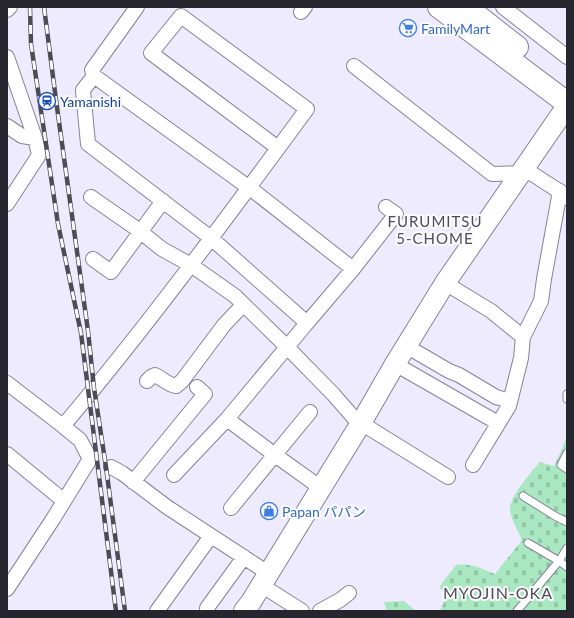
<svg xmlns="http://www.w3.org/2000/svg" width="574" height="618" viewBox="0 0 574 618" font-family="Lato,'Noto Sans JP',sans-serif">
	<style>
		.cemetery { fill: url(#cemetery-stones) }
		.lines { fill: none; stroke-linecap: round; stroke-linejoin: round }
		.lane-casing { stroke: #858197; stroke-width: 9 }
		.street-casing { stroke: #858197; stroke-width: 16 }
		.secondary-casing { stroke: #858197; stroke-width: 22 }
		.highway-casing { stroke: #858197; stroke-width: 24 }
		.lane { stroke: #fff; stroke-width: 7 }
		.street { stroke: #fff; stroke-width: 14 }
		.secondary { stroke: #fff; stroke-width: 20 }
		.highway { stroke: #fff; stroke-width: 22 }
		.rail-casing { stroke: #4d4b56; stroke-width: 4.5 }
		.rail { stroke: #fbfbfb; stroke-width: 3; stroke-dasharray: 9; stroke-linecap: butt }
		.labels { text-anchor: middle; dominant-baseline: central; stroke-width: 4; stroke-linejoin: round; paint-order: stroke }
		.shop-label { font-size: 14px; fill: #366cbe; stroke: #fbfbfb; text-anchor: start }
		.transit-label { font-size: 14px; fill: #164399; stroke: #fbfbfb; text-anchor: start }
		.neighbourhood-label { font-size: 15px; letter-spacing: 1px; fill: #4f4b5f; stroke: #fbfbfb }
		.quarter-label { font-size: 16px; letter-spacing: 1px; fill: #4f4b5f; stroke: #fbfbfb }
	</style>
	<defs>
		<pattern id="cemetery-stones" width="16" height="16" patternUnits="userSpaceOnUse"><rect width="16" height="16" fill="#aae8c2"/><path d="M2 7V4a2 2 0 0 1 4 0v3zM10 15v-3a2 2 0 0 1 4 0v3z" fill="#92c7a7"/></pattern>
	</defs>
	<rect width="100%" height="100%" fill="#efebff"/>
	<path class="cemetery" d="M567 436V609L565 611H440L447 596 439 587 456 565C472 563 481 569 495 574L522 540C519 533 510 517 510 510 510 495 530 474 540 462L554 466 561 451Z
		M404 601 416 611H387L384 602Z"/>
	<g class="lines">
		<g class="lane-casing">
			<path id="lane" d="M567 394V399
				M567 453 561 465 567 469
				M523 496 555 516 567 522
				M528 543 559 561 567 567
				M517 611 559 561 567 548"/>
		</g>
		<g class="street-casing">
			<path id="street" d="M503 7 567 57
				M7 10 10 7
				M301 12 305 7
				M7 57 35 138 39 155 7 204
				M354 66 492 174 531 173 565 195 567 198
				M94 76 255 192 353 269 307 323 211 238 88 144 83 90Z
				M94 76 92 70 137 7
				M7 126 22 136 35 138
				M91 197 137 229 162 249 191 265 235 296 287 347 333 394 354 418 361 423 448 477
				M93 259 111 272 163 201
				M353 269 396 214 386 207
				M445 283 491 311 523 337
				M406 346 449 371 459 375 496 397 510 401
				M395 364 498 423
				M147 381 151 377 155 375C162 378 168 385 176 386L182 381 224 325 243 305
				M7 383 63 426
				M227 419 275 455 321 488
				M7 454 64 501
				M473 465 509 406 521 358 523 337 541 301 544 279 560 191
				M111 467 122 473 167 507 268 573
				M174 475 227 419 307 323
				M133 482 205 394 197 387
				M231 508 310 412
				M261 585 302 611
				M7 589 53 519 90 459 80 440 63 426C149 324 228 216 307 109L181 16 151 53 278 148
				M207 608 244 557
				M157 611 211 536
				M320 611 340 600 349 593"/>
		</g>
		<g class="secondary-casing">
			<path id="secondary" d="M244 611 251 602 361 423 395 364 445 283 567 106"/>
		</g>
		<g class="highway-casing">
			<path id="highway" d="M439 7 567 103
				M466 7 517 47"/>
		</g>
		<use href="#lane" class="lane"/>
		<use href="#street" class="street"/>
		<use href="#secondary" class="secondary"/>
		<use href="#highway" class="highway"/>
		<g class="rail-casing">
			<path id="rail" d="M30 7 31 44 58 224 81 333 116 611
				M44 7 56 100 88 331 94 388 106 467 125 611"/>
		</g>
		<use href="#rail" class="rail"/>
	</g>
	<defs>
		<g id="supermarket-ring" transform="scale(0.9)"><circle r="9.5" fill="#fbfbfb" stroke="#3f7fe0" stroke-width="1.5"/><path d="M-6-5.5h2.5l.6 2H6L4.5 2H-2.5L-4.4-4H-6ZM-1.5 3.2a1.3 1.3 0 1 0 .1 0ZM3 3.2a1.3 1.3 0 1 0 .1 0Z" fill="#3f7fe0"/></g>
		<g id="station-ring" transform="scale(0.9)"><circle r="9.5" fill="#fbfbfb" stroke="#1a4fb4" stroke-width="1.5"/><path d="M-3-6H3Q5-6 5-4V2Q5 4 3 4L4.5 6H3L1.5 4h-3L-3 6H-4.5L-3 4Q-5 4-5 2V-4Q-5-6-3-6ZM-3.5-4v3h7v-3ZM-3.5 1v1.5H-2V1ZM2 1v1.5H3.5V1Z" fill="#1a4fb4"/></g>
		<g id="shop-ring" transform="scale(0.9)"><circle r="9.5" fill="#fbfbfb" stroke="#3f7fe0" stroke-width="1.5"/><path d="M-5-2.5h2.3a2.7 3.5 0 0 1 5.4 0H5L5.5 6h-11ZM-1.5-2.5h3a1.5 2.3 0 0 0-3 0Z" fill="#3f7fe0"/></g>
	</defs>
	<g fill-rule="evenodd">
		<use href="#supermarket-ring" x="408" y="28"/>
		<use href="#station-ring" x="47" y="101"/>
		<use href="#shop-ring" x="269" y="511"/>
	</g>
	<g class="labels">
		<g class="shop-label">
			<text x="421" y="28">FamilyMart</text>
			<text x="282" y="511">Papan パパン</text>
		</g>
		<g class="transit-label">
			<text x="60" y="101">Yamanishi</text>
		</g>
		<g class="neighbourhood-label">
			<text x="435" y="221">FURUMITSU<tspan x="435" dy="17">5-CHOME</tspan></text>
		</g>
		<g class="quarter-label">
			<text x="498" y="592">MYOJIN-OKA</text>
		</g>
	</g>
	<rect width="574" height="618" fill="none" stroke="#27262f" stroke-width="16"/>
</svg>
